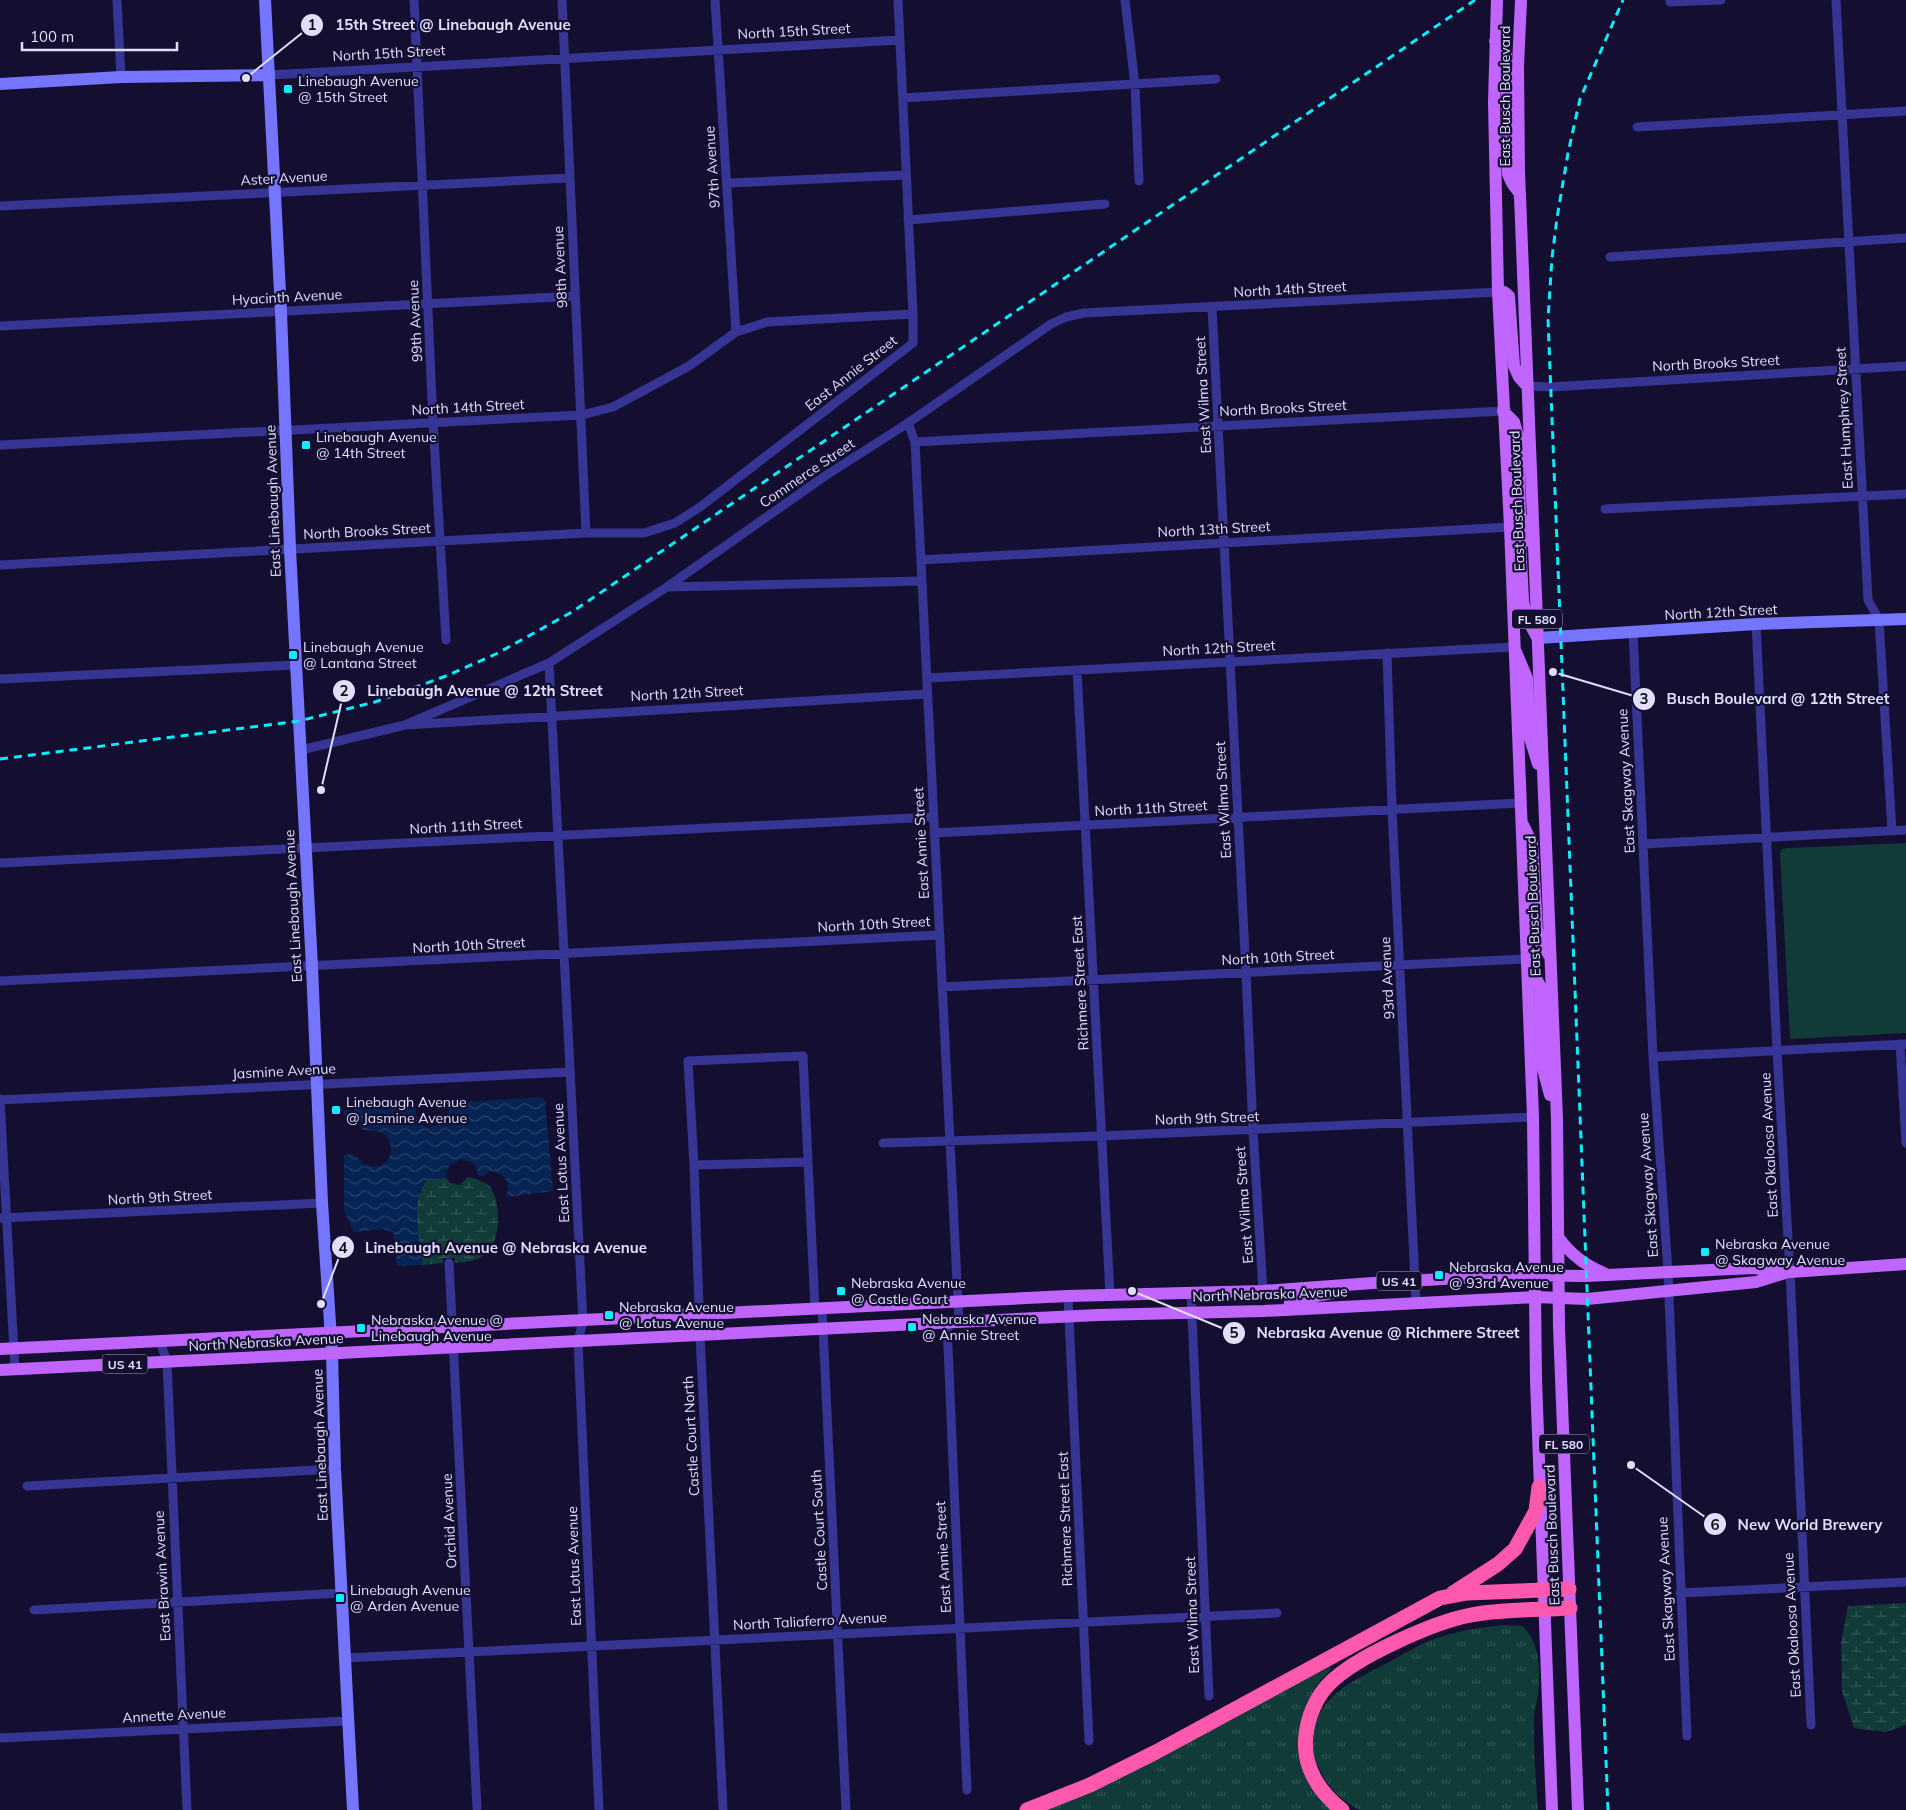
<svg xmlns="http://www.w3.org/2000/svg" width="1906" height="1810" viewBox="0 0 1906 1810" font-family="Mulish,sans-serif">
	<style>
		.grass { fill: url(#grass-tufts) }
		.wetland { fill: url(#wetland-marsh) }
		.park { fill: #113b38 }
		.water { fill: url(#water-waves) }
		.lines { fill: none; stroke-linecap: round; stroke-linejoin: round }
		.street { stroke: #363594; stroke-width: 9 }
		.secondary { stroke: #7575ff; stroke-width: 12 }
		.primary { stroke: #c165ff; stroke-width: 12 }
		.highway { stroke: #ff59ad; stroke-width: 15 }
		.rail { stroke: #0aedff; stroke-width: 3; stroke-dasharray: 8 6; stroke-linecap: butt }
		.poi-dot { fill: #0aedff; stroke: #140f30; stroke-width: 2 }
		.labels { text-anchor: middle; dominant-baseline: central; stroke-width: 4.5; stroke-linejoin: round; paint-order: stroke }
		.shield { fill: #140f30; stroke: #a4a0c1; stroke-width: 1 }
		.shield-label { font-size: 12px; font-weight: bold; fill: #e1deff }
		.street-label { font-size: 14px; fill: #e1deff; stroke: #140f30 }
		.poi-label { font-size: 14px; fill: #e1deff; stroke: #140f30; text-anchor: start }
		.leader { fill: none; stroke: #e1deff; stroke-width: 2 }
		.callout-dot { fill: #e1deff; stroke: #140f30; stroke-width: 2 }
		.mark-label { font-size: 15px; text-anchor: middle; font-weight: bold; fill: #111 }
		.callout-label { font-size: 15px; text-anchor: middle; font-weight: bold; fill: #e1deff; stroke: #140f30; stroke-width: 4.5; stroke-linejoin: round; paint-order: stroke }
	</style>
	<defs>
		<pattern id="grass-tufts" width="24" height="20" patternUnits="userSpaceOnUse" patternTransform="scale(1.25)"><rect width="24" height="20" fill="#113b38"/><path d="M3 7l-1-3M5 7V3M7 7l1-3M15 17l-1-3M17 17v-4M19 17l1-3" fill="none" stroke="#335756"/></pattern>
		<pattern id="wetland-marsh" width="20" height="14" patternUnits="userSpaceOnUse" patternTransform="scale(1.25)"><rect width="20" height="14" fill="#113b38"/><path d="M1 5h8M5 5V1M11 12h8M15 12V8" fill="none" stroke="#335756"/></pattern>
		<pattern id="water-waves" width="16" height="10" patternUnits="userSpaceOnUse" patternTransform="scale(1.25)"><rect width="16" height="10" fill="#052353"/><path d="M0 5q4-4 8 0t8 0" fill="none" stroke="#29426d"/></pattern>
	</defs>
	<rect width="100%" height="100%" fill="#140f30"/>
	<path class="grass" d="M1503 1625 1522 1626C1540 1640 1541 1674 1538 1695 1537 1702 1534 1710 1534 1718 1533 1748 1536 1779 1538 1810H1360C1340 1801 1326 1785 1317 1764 1312 1753 1312 1743 1314 1731 1321 1692 1358 1679 1389 1662 1406 1653 1424 1641 1443 1636 1463 1630 1483 1627 1503 1625Z
		M1328 1664 1331 1669 1316 1686 1307 1703 1303 1716 1301 1739 1337 1810H1034Z"/>
	<path class="wetland" d="M446 1177 450 1183 460 1185 468 1177 476 1179 489 1185C501 1203 502 1234 488 1252 480 1261 466 1262 455 1263V1258H443V1263L422 1265C420 1238 409 1201 428 1179H444Z
		M1906 1603V1725L1886 1732 1854 1728 1842 1691 1841 1642 1848 1606Z"/>
	<path class="park" d="M1906 843V1033L1790 1039 1780 853 1782 849 1787 848Z"/>
	<path class="water" d="M541 1097 545 1100 553 1191 506 1197C511 1182 505 1173 490 1171L483 1176H479L474 1163 461 1159 450 1165 444 1179H428C409 1200 420 1239 422 1265L397 1266 393 1232 383 1229 354 1232 344 1211V1155L352 1154 361 1160 363 1165C370 1166 377 1168 383 1164 393 1158 394 1140 384 1134 377 1130 369 1131 361 1129L359 1124 344 1115V1110L415 1105C416 1116 418 1123 428 1128 442 1125 449 1117 450 1103Z"/>
	<g class="lines">
		<path class="street" d="M117 0 121 77
			M414 0 433 422 446 640
			M562 0 586 533
			M715 0 736 332
			M1125 0 1135 85 1139 181
			M1836 0 1868 600 1879 620 1892 831
			M1670 2 1721 0
			M269 75 900 40
			M903 98 1216 79
			M1637 127 1906 111
			M728 183 906 175
			M0 206 569 178
			M908 220 1105 204
			M1610 257 1906 238
			M1212 307 1246 973 1253 1130 1263 1291
			M0 326 575 296
			M1527 386 1550 387 1906 366
			M908 423 915 442 959 1322
			M915 442 1503 411
			M0 445 582 415 613 407 689 366 736 332 767 322 913 314
			M1605 509 1906 494
			M921 560 1510 527
			M0 565 586 533H644L675 523 700 507 913 343V314L898 0
			M667 587 922 581
			M1756 624 1777 1051 1790 1272 1811 1725
			M1633 632 1653 1057 1668 1272 1687 1736
			M1387 653 1392 809 1416 1302
			M549 663 583 1321 578 1341 599 1810
			M1077 670 1110 1295
			M927 678 1513 647
			M0 679 296 665
			M405 725 549 663 667 587 825 476 908 423 1051 324 1066 317 1084 313 1498 292
			M301 750 405 725 927 694
			M934 833 1519 803
			M1643 844 1906 830
			M0 863 933 817
			M0 981 940 935
			M942 987 1525 959
			M1900 1044 1906 1143
			M1653 1057 1906 1044
			M0 1099 15 1369
			M0 1100 570 1072
			M883 1143 1101 1136 1533 1117
			M694 1165 808 1162
			M0 1218 322 1203
			M449 1263 477 1808
			M1191 1294 1209 1696
			M1068 1296 1089 1741
			M822 1308 846 1810
			M947 1323 967 1790
			M160 1341 167 1362 187 1810
			M27 1486 335 1469
			M1680 1593 1906 1582
			M34 1610 342 1593
			M345 1658 1277 1613
			M0 1738 348 1721
			M723 1810 700 1335 694 1165 688 1061 803 1056 815 1309"/>
		<path class="secondary" d="M265 0 281 312 290 549 312 967 322 1203 332 1353 335 1469 353 1810
			M0 84 121 77 269 75
			M1538 638 1756 624 1906 619"/>
		<path class="primary" d="M1497 0 1494 102 1498 292 1510 527 1533 1117 1536 1380 1552 1810
			M1521 0 1518 66 1519 172 1557 1119 1559 1327 1578 1810
			M1495 41 1504 47 1506 54 1508 174 1512 183 1520 194
			M1498 292H1504L1509 296 1514 366 1519 377 1527 386
			M1503 411 1514 422 1518 436 1520 515 1531 542
			M1510 527 1517 533 1520 542 1523 600 1526 617 1537 637
			M1516 652 1527 678 1530 738 1538 764
			M1522 823 1532 843 1537 930 1540 942 1549 955
			M1527 961 1540 986 1543 1069 1550 1095
			M1558 1237C1570 1254 1584 1265 1604 1273
			M1288 1310 1290 1303 1295 1300 1337 1292
			M0 1349 1068 1296 1263 1291 1373 1283 1512 1275 1586 1276 1753 1268 1790 1272 1906 1264
			M0 1370 1098 1315 1264 1311 1535 1297 1587 1299 1756 1282 1785 1273"/>
		<path class="highway" d="M1453 1593 1498 1564 1515 1549 1536 1511 1539 1487
			M1027 1810 1090 1785 1156 1752 1440 1598 1467 1593 1569 1589
			M1342 1810C1319 1792 1302 1766 1306 1735 1308 1717 1316 1697 1329 1684 1355 1657 1434 1622 1471 1615 1503 1609 1538 1610 1570 1608"/>
		<path class="rail" d="M0 759 299 721 375 702 446 676 496 654 572 612 1475 0
			M1608 1810 1548 319 1552 258 1557 218 1568 153 1580 99 1623 0"/>
	</g>
	<g class="poi-dot">
		<rect x="283" y="84" width="10" height="10" rx="2.5"/>
		<rect x="301" y="440" width="10" height="10" rx="2.5"/>
		<rect x="288" y="650" width="10" height="10" rx="2.5"/>
		<rect x="331" y="1105" width="10" height="10" rx="2.5"/>
		<rect x="1700" y="1247" width="10" height="10" rx="2.5"/>
		<rect x="1434" y="1270" width="10" height="10" rx="2.5"/>
		<rect x="836" y="1286" width="10" height="10" rx="2.5"/>
		<rect x="604" y="1310" width="10" height="10" rx="2.5"/>
		<rect x="907" y="1322" width="10" height="10" rx="2.5"/>
		<rect x="356" y="1323" width="10" height="10" rx="2.5"/>
		<rect x="335" y="1593" width="10" height="10" rx="2.5"/>
	</g>
	<g class="labels">
		<g class="shield">
			<rect x="1512" y="609.5" width="50" height="19" rx="4"/>
			<rect x="1376.5" y="1271.5" width="45" height="19" rx="4"/>
			<rect x="102.5" y="1354.5" width="45" height="19" rx="4"/>
			<rect x="1539" y="1434.5" width="50" height="19" rx="4"/>
		</g>
		<g class="shield-label">
			<text x="1537" y="619">FL 580</text>
			<text x="1399" y="1281">US 41</text>
			<text x="125" y="1364">US 41</text>
			<text x="1564" y="1444">FL 580</text>
		</g>
		<g class="street-label">
			<text transform="translate(794 31) rotate(-3)">North 15th Street</text>
			<text transform="translate(389 53) rotate(-3)">North 15th Street</text>
			<text transform="translate(1505 96) rotate(-90)">East Busch Boulevard</text>
			<text transform="translate(712 167) rotate(-94)">97th Avenue</text>
			<text transform="translate(284 178) rotate(-3)">Aster Avenue</text>
			<text transform="translate(560 267) rotate(-93)">98th Avenue</text>
			<text transform="translate(1290 289) rotate(-3)">North 14th Street</text>
			<text transform="translate(287 297) rotate(-3)">Hyacinth Avenue</text>
			<text transform="translate(415 321) rotate(-93)">99th Avenue</text>
			<text transform="translate(1716 363) rotate(-3)">North Brooks Street</text>
			<text transform="translate(851 373) rotate(-38)">East Annie Street</text>
			<text transform="translate(1203 395) rotate(-93)">East Wilma Street</text>
			<text transform="translate(468 407) rotate(-3)">North 14th Street</text>
			<text transform="translate(1283 408) rotate(-3)">North Brooks Street</text>
			<text transform="translate(1844 418) rotate(-93)">East Humphrey Street</text>
			<text transform="translate(807 473) rotate(-34)">Commerce Street</text>
			<text transform="translate(273 501) rotate(-92)">East Linebaugh Avenue</text>
			<text transform="translate(1517 501) rotate(-92)">East Busch Boulevard</text>
			<text transform="translate(1214 529) rotate(-3)">North 13th Street</text>
			<text transform="translate(367 531) rotate(-3)">North Brooks Street</text>
			<text transform="translate(1721 612) rotate(-3)">North 12th Street</text>
			<text transform="translate(1219 648) rotate(-3)">North 12th Street</text>
			<text transform="translate(687 693) rotate(-3)">North 12th Street</text>
			<text transform="translate(1626 781) rotate(-93)">East Skagway Avenue</text>
			<text transform="translate(1223 800) rotate(-93)">East Wilma Street</text>
			<text transform="translate(1151 808) rotate(-3)">North 11th Street</text>
			<text transform="translate(466 826) rotate(-3)">North 11th Street</text>
			<text transform="translate(921 843) rotate(-93)">East Annie Street</text>
			<text transform="translate(293 906) rotate(-93)">East Linebaugh Avenue</text>
			<text transform="translate(1533 906) rotate(-92)">East Busch Boulevard</text>
			<text transform="translate(874 924) rotate(-3)">North 10th Street</text>
			<text transform="translate(469 945) rotate(-3)">North 10th Street</text>
			<text transform="translate(1278 957) rotate(-3)">North 10th Street</text>
			<text transform="translate(1387 978) rotate(-93)">93rd Avenue</text>
			<text transform="translate(1080 983) rotate(-93)">Richmere Street East</text>
			<text transform="translate(284 1071) rotate(-3)">Jasmine Avenue</text>
			<text transform="translate(1207 1118) rotate(-2)">North 9th Street</text>
			<text transform="translate(1769 1145) rotate(-93)">East Okaloosa Avenue</text>
			<text transform="translate(561 1163) rotate(-93)">East Lotus Avenue</text>
			<text transform="translate(1648 1185) rotate(-94)">East Skagway Avenue</text>
			<text transform="translate(160 1197) rotate(-3)">North 9th Street</text>
			<text transform="translate(1244 1205) rotate(-94)">East Wilma Street</text>
			<text transform="translate(1270 1294) rotate(-2)">North Nebraska Avenue</text>
			<text transform="translate(266 1342) rotate(-3)">North Nebraska Avenue</text>
			<text transform="translate(691 1436) rotate(-93)">Castle Court North</text>
			<text transform="translate(320 1445) rotate(-92)">East Linebaugh Avenue</text>
			<text transform="translate(1065 1519) rotate(-92)">Richmere Street East</text>
			<text transform="translate(449 1521) rotate(-93)">Orchid Avenue</text>
			<text transform="translate(819 1530) rotate(-93)">Castle Court South</text>
			<text transform="translate(1552 1535) rotate(-92)">East Busch Boulevard</text>
			<text transform="translate(943 1557) rotate(-93)">East Annie Street</text>
			<text transform="translate(574 1566) rotate(-92)">East Lotus Avenue</text>
			<text transform="translate(162 1576) rotate(-93)">East Brawin Avenue</text>
			<text transform="translate(1666 1589) rotate(-93)">East Skagway Avenue</text>
			<text transform="translate(1192 1615) rotate(-92)">East Wilma Street</text>
			<text transform="translate(810 1621) rotate(-3)">North Taliaferro Avenue</text>
			<text transform="translate(1792 1625) rotate(-93)">East Okaloosa Avenue</text>
			<text transform="translate(174 1715) rotate(-3)">Annette Avenue</text>
		</g>
		<g class="poi-label">
			<text x="298" y="81">Linebaugh Avenue<tspan x="298" dy="16">@ 15th Street</tspan></text>
			<text x="316" y="437">Linebaugh Avenue<tspan x="316" dy="16">@ 14th Street</tspan></text>
			<text x="303" y="647">Linebaugh Avenue<tspan x="303" dy="16">@ Lantana Street</tspan></text>
			<text x="346" y="1102">Linebaugh Avenue<tspan x="346" dy="16">@ Jasmine Avenue</tspan></text>
			<text x="1715" y="1244">Nebraska Avenue<tspan x="1715" dy="16">@ Skagway Avenue</tspan></text>
			<text x="1449" y="1267">Nebraska Avenue<tspan x="1449" dy="16">@ 93rd Avenue</tspan></text>
			<text x="851" y="1283">Nebraska Avenue<tspan x="851" dy="16">@ Castle Court</tspan></text>
			<text x="619" y="1307">Nebraska Avenue<tspan x="619" dy="16">@ Lotus Avenue</tspan></text>
			<text x="922" y="1319">Nebraska Avenue<tspan x="922" dy="16">@ Annie Street</tspan></text>
			<text x="371" y="1320">Nebraska Avenue @<tspan x="371" dy="16">Linebaugh Avenue</tspan></text>
			<text x="350" y="1590">Linebaugh Avenue<tspan x="350" dy="16">@ Arden Avenue</tspan></text>
		</g>
	</g>
	<path class="leader" d="M246 78L312 25M321 790L344 691M1553 672L1644 699M321 1304L343 1247M1132 1291L1234 1333M1631 1465L1715 1524"/>
	<g class="callout-dot">
		<circle cx="246" cy="78" r="5"/>
		<circle cx="321" cy="790" r="5"/>
		<circle cx="1553" cy="672" r="5"/>
		<circle cx="321" cy="1304" r="5"/>
		<circle cx="1132" cy="1291" r="5"/>
		<circle cx="1631" cy="1465" r="5"/>
		<circle cx="312" cy="25" r="12"/>
		<circle cx="344" cy="691" r="12"/>
		<circle cx="1644" cy="699" r="12"/>
		<circle cx="343" cy="1247" r="12"/>
		<circle cx="1234" cy="1333" r="12"/>
		<circle cx="1715" cy="1524" r="12"/>
	</g>
	<g class="mark-label">
		<text x="312" y="30">1</text>
		<text x="344" y="696">2</text>
		<text x="1644" y="704">3</text>
		<text x="343" y="1253">4</text>
		<text x="1234" y="1338">5</text>
		<text x="1715" y="1530">6</text>
	</g>
	<g class="callout-label">
		<text x="453" y="30">15th Street @ Linebaugh Avenue</text>
		<text x="485" y="696">Linebaugh Avenue @ 12th Street</text>
		<text x="1778" y="704">Busch Boulevard @ 12th Street</text>
		<text x="506" y="1253">Linebaugh Avenue @ Nebraska Avenue</text>
		<text x="1388" y="1338">Nebraska Avenue @ Richmere Street</text>
		<text x="1810" y="1530">New World Brewery</text>
	</g>
	<path d="M22 42v8h155v-8" fill="none" stroke="#e1deff" stroke-width="2.5"/>
	<text x="30" y="42" font-size="15" fill="#e1deff" stroke="#140f30" stroke-width="4" paint-order="stroke">100 m</text>
</svg>
